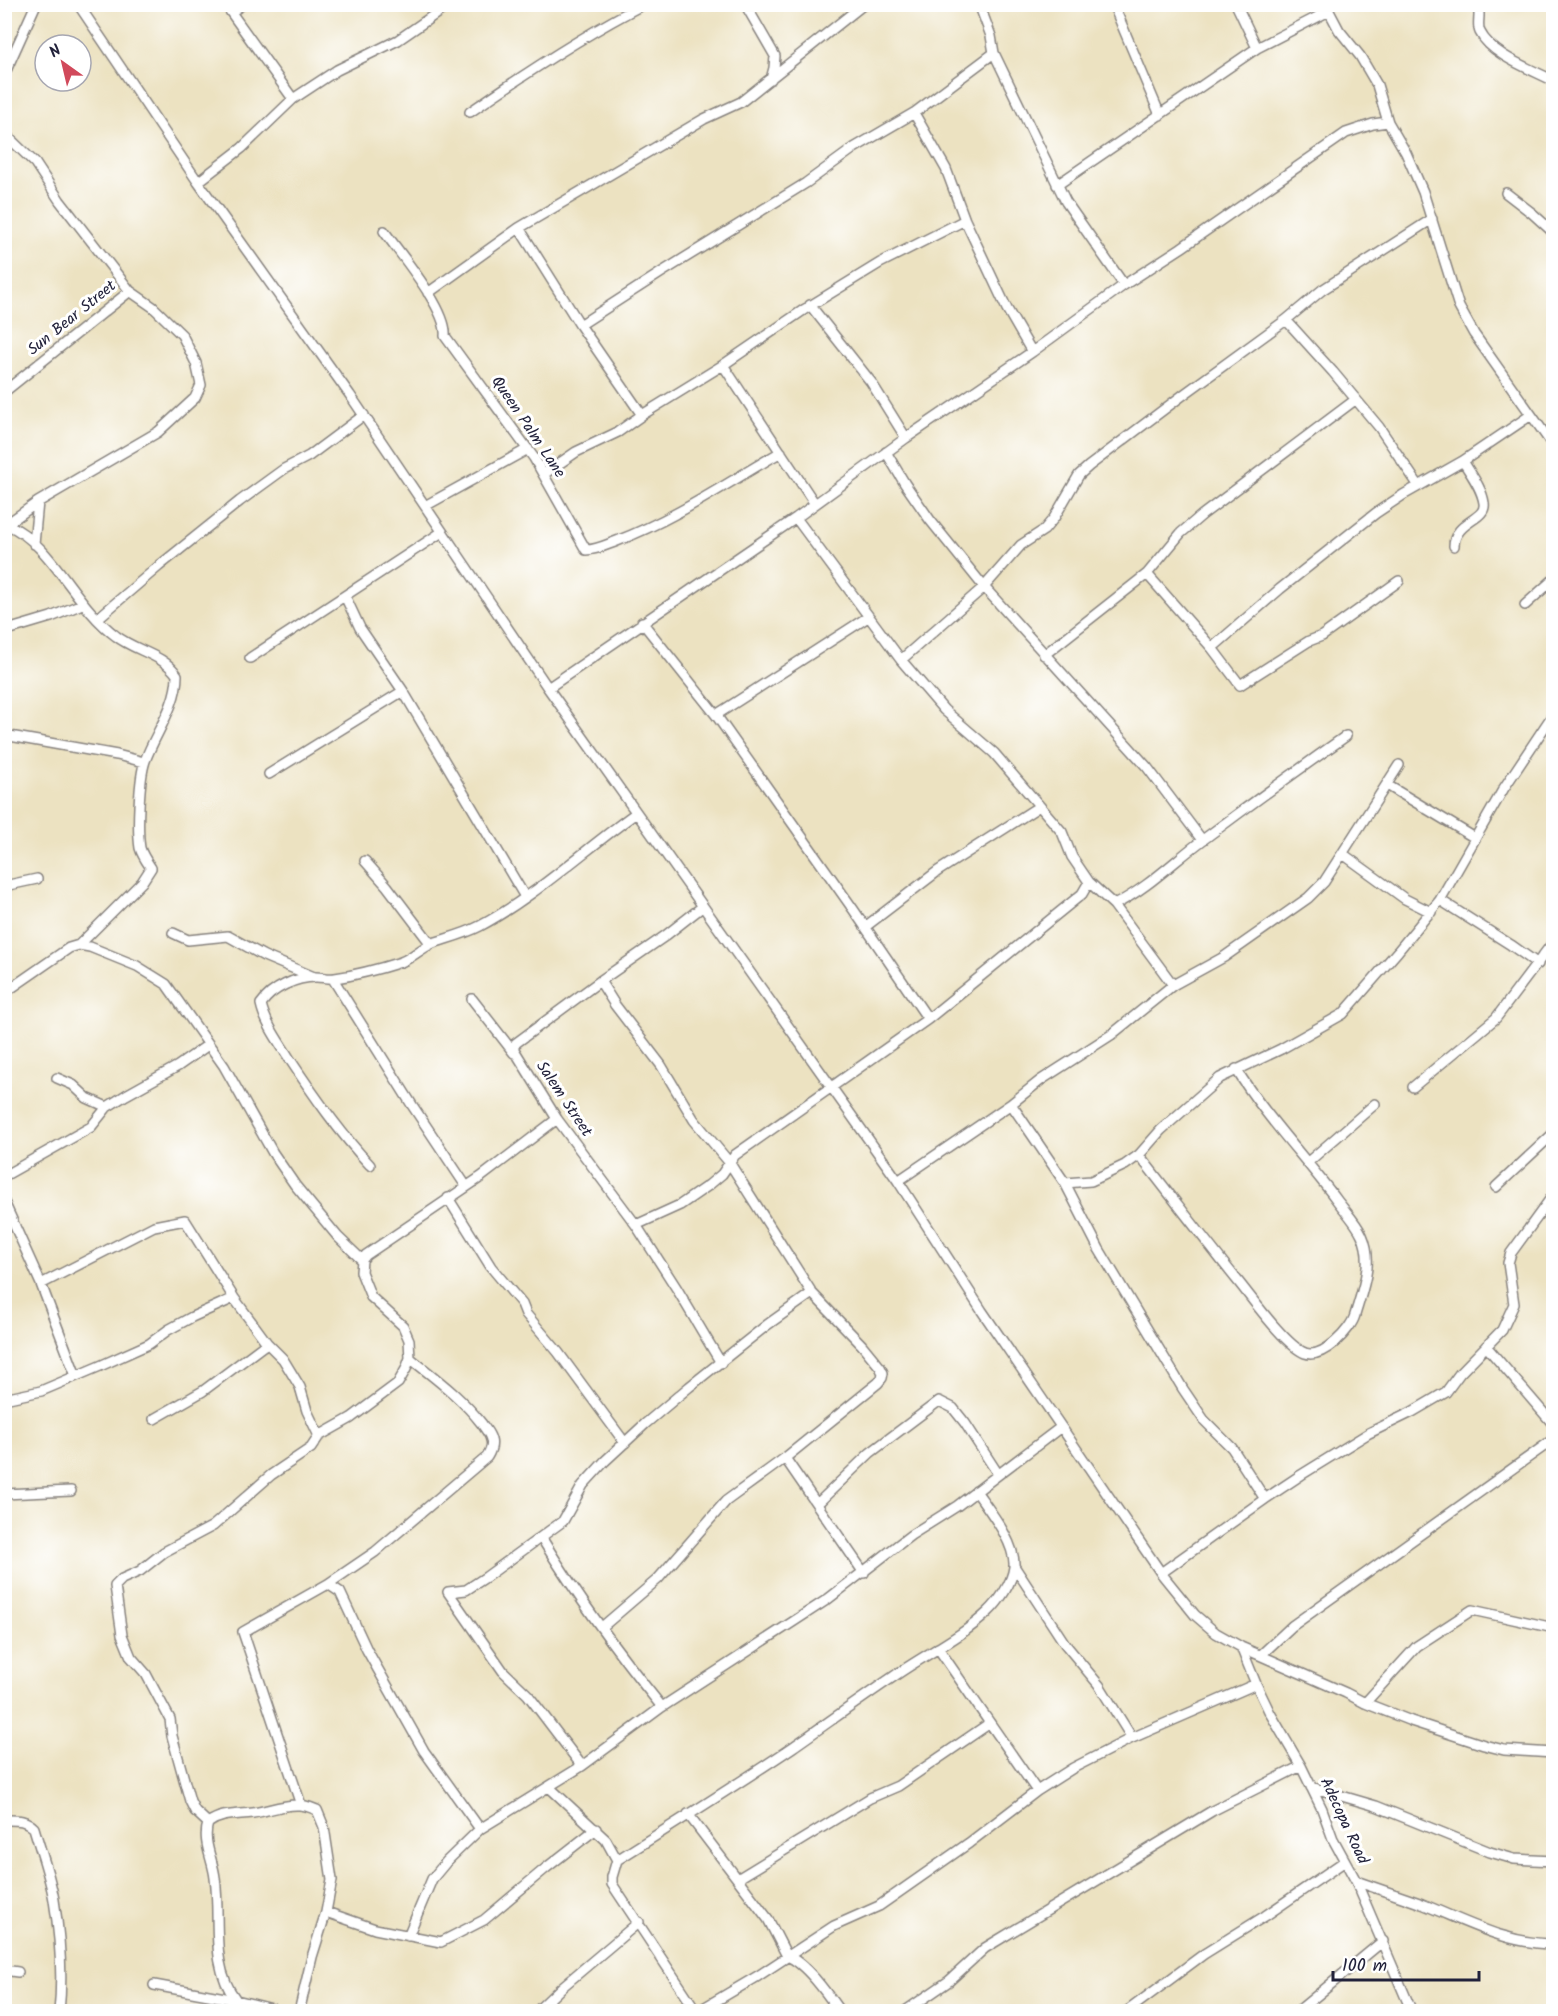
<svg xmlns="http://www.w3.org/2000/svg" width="1558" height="2016" viewBox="0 0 1558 2016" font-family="Kalam,sans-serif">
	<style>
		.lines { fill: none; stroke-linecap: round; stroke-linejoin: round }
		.minor-casing { stroke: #87827e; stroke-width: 12 }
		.minor { stroke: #fff; stroke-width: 9 }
		.labels { text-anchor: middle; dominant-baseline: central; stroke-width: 6; stroke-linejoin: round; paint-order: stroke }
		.street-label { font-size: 16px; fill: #22223b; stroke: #fff }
	</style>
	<rect width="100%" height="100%" fill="#fff"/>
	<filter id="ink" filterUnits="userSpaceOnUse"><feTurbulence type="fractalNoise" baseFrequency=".0167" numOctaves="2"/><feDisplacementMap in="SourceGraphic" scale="12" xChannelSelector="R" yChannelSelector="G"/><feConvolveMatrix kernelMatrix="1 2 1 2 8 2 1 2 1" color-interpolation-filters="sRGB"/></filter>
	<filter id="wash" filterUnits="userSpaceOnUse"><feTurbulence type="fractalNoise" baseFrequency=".008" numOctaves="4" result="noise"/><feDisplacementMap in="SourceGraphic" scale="24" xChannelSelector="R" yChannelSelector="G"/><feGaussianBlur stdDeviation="1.35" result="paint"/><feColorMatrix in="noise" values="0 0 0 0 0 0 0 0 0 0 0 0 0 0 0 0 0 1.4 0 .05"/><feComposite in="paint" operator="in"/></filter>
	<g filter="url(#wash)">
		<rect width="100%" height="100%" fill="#ece2c1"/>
	</g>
	<g filter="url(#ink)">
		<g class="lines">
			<g class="minor-casing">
				<path id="minor" d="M78 4 198 182 350 395 548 688 898 1181 982 1311 1161 1573 1195 1615 1216 1633 1241 1647 1346 1693 1365 1703 1411 1721 1484 1745 1504 1750 1554 1753
					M225 4 293 99
					M745 4 775 56 774 68 771 79
					M979 4 991 36 994 53 1066 202 1124 285
					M1113 4 1160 115
					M1236 4 1257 48
					M1329 4V11L1339 30 1360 56 1377 85 1388 122 1406 153 1423 192 1459 307 1474 334 1554 447
					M1477 4C1482 13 1476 24 1480 32 1491 55 1531 69 1554 81
					M231 12 243 4
					M4 75 36 4
					M470 112C526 73 582 36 644 4
					M914 113 946 169 965 220 1007 309 1032 352
					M4 133 35 163 60 201 130 291 153 307 182 335 196 363 201 385 195 398 158 432 38 502 4 526
					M198 182 242 148 293 99 337 70 398 40 450 4
					M1057 185 1257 48 1329 11
					M1506 193 1532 213 1554 233
					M519 228 580 325 642 415
					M384 231C400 254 448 310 445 336L534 458 586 550C597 550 606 545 617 541 675 519 727 483 781 452
					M428 293 519 228 704 119 741 102 864 4
					M810 305 871 382 906 438
					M1286 320 1333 372 1379 427 1419 486
					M580 325 662 272 806 183 854 148 914 113 994 53
					M723 365 815 504
					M4 392 130 291
					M886 452 905 484 930 520 984 587 1147 767 1202 840
					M544 474 576 452 618 432 642 415 723 365 805 309 880 263 965 220
					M425 506 528 449
					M796 518 901 660 944 710 994 753 1062 832 1072 857 1089 882 1114 905 1173 985
					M8 525C52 544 75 606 116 636 135 651 163 654 177 675 177 706 155 733 145 761 139 779 137 829 140 848 142 855 147 862 151 868L142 882 79 945
					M34 544 38 502
					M1454 546C1454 521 1487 520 1484 503 1482 488 1470 473 1463 461
					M1147 574 1212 648 1240 685 1309 641 1322 636 1399 581
					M345 596 360 628 403 691 525 897
					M1525 605 1554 579
					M97 619 159 566 240 501 284 469 309 456 364 415
					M642 622 716 715 853 909 928 1019
					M4 631 51 617 82 604
					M1212 648 1280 589 1376 513 1403 495 1463 461 1531 415
					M1044 655 1147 574 1181 533 1202 515 1355 400
					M250 658 442 532
					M901 660 984 587 1021 545 1044 530 1054 518 1079 475 1089 466 1183 395 1286 320 1322 290 1432 219
					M548 688 796 518 906 438 1032 352 1124 285 1181 248 1346 133 1373 124 1388 122
					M716 715 868 617
					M4 735 117 755 144 762
					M269 774 403 691
					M1387 785 1475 838
					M1343 854 1405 899 1431 912
					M365 861 387 886 431 944
					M4 886 37 879
					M1440 900 1511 945 1538 964
					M1114 905C1148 888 1174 861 1204 839 1251 804 1298 770 1346 736
					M702 907 665 936 600 981 516 1043 513 1048 557 1119 636 1225 677 1289 721 1363
					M865 927 938 871 1038 807
					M173 933 188 940 228 936 264 956 314 977
					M333 979 412 1105 466 1186
					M600 981 615 1005 661 1065 694 1120 729 1162 812 1293 862 1345 880 1367 883 1373 882 1378 878 1383 785 1458 726 1501 658 1579 602 1627
					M4 993 69 948 79 945 90 947 137 966 166 984 224 1066 273 1153 295 1185 338 1237 362 1260
					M472 999 514 1053
					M57 1078 73 1085 87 1098 107 1107
					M1413 1087 1496 1018 1554 941
					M1011 1104 1065 1183 1099 1249 1183 1389 1204 1420 1232 1448 1265 1499
					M1139 1155C1172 1197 1204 1239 1237 1280 1251 1297 1286 1346 1305 1353 1323 1359 1351 1330 1355 1315 1363 1288 1374 1262 1362 1235 1356 1222 1344 1210 1336 1199 1303 1155 1265 1116 1236 1069
					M1308 1162 1375 1104
					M370 1165C339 1132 314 1096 289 1058 279 1042 265 1023 261 1004 272 988 296 977 316 977 322 977 329 979 335 978 357 975 379 969 401 962 412 958 421 948 433 943 448 938 465 934 480 926 536 896 584 850 636 813
					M4 1176 91 1127 107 1107 126 1095 178 1066 208 1045
					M898 1181 1011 1104 1041 1080 1111 1035 1173 985 1224 957 1308 898 1324 882 1399 765
					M1065 1183 1091 1181 1125 1165 1139 1155 1161 1130 1220 1078 1281 1049 1343 1014 1398 951 1440 900 1504 788 1554 713
					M1496 1187 1554 1133
					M448 1198 491 1267 522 1304 526 1314 558 1352 625 1443
					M4 1202 41 1284 76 1376
					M636 1225 680 1205 709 1185 722 1174 735 1155 928 1019 1082 894 1089 882
					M41 1284 154 1226 185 1220 234 1298 267 1343 283 1359 300 1387 307 1411 319 1436
					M1486 1346 1554 1425
					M4 1399 41 1391 100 1366 149 1344 168 1330 192 1317 234 1298
					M154 1419 203 1391 267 1343
					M785 1458 864 1573
					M4 1494 71 1491
					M817 1504 870 1453 939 1401 953 1408 965 1423 998 1474
					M541 1537C577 1596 618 1653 662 1707
					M1014 1566 1065 1644 1099 1685 1132 1738
					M1161 1573 1265 1499 1301 1475 1369 1433 1412 1412 1446 1392 1460 1373 1502 1330 1514 1304 1508 1263 1511 1253 1554 1194
					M328 1584 375 1552 487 1457C490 1452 493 1446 491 1440 490 1434 485 1429 482 1424 461 1397 436 1379 410 1358
					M1241 1647 1256 1684 1270 1713 1301 1766 1322 1809 1333 1839 1356 1881 1412 2012
					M938 1648 1037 1791
					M1261 1655 1292 1626 1554 1439
					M1365 1703 1417 1646 1472 1610 1554 1628
					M582 1766 528 1695 503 1671 448 1592 466 1590 486 1577 563 1521 583 1485 605 1461 645 1424 689 1387 767 1325 812 1293
					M549 1787 606 1840 617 1860 612 1877V1884L697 2012
					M1311 1787 1376 1806 1490 1852 1514 1859 1554 1861
					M301 1805 243 1632 328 1584 340 1592 367 1650 424 1751 480 1829
					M688 1814 768 1919 787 1956C806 1963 828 1995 840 2012
					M4 1820C17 1820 25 1819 34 1828 41 1852 50 1876 54 1900 60 1937 63 1975 59 2012
					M208 1823 195 1811 190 1801 172 1736 170 1719 146 1674 131 1657 122 1635 115 1586 122 1579 140 1571 164 1552 213 1526 271 1475 311 1448 319 1436 351 1418 398 1383 406 1369 410 1358 409 1340 403 1326 371 1297 361 1272 362 1260 366 1255 481 1177 557 1119
					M617 1860C676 1823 735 1786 793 1747 826 1724 859 1700 893 1677 924 1655 959 1639 987 1613 999 1602 1012 1583 1014 1567 1016 1543 989 1510 976 1491
					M739 1878 870 1798 898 1786 990 1723
					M1356 1881C1378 1889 1400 1896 1422 1904 1465 1921 1506 1944 1554 1944
					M326 1912 375 1929 441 1942 484 1920 546 1868 596 1829
					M408 1936 432 1879 447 1861 480 1829 582 1766 662 1707 828 1599 911 1535 957 1506 1061 1427
					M4 1970 18 1972
					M154 1985 236 2000 284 2012
					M236 2000C209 1965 221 1919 215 1878 213 1859 202 1842 208 1823 222 1813 236 1815 253 1813 268 1811 283 1804 299 1805 305 1805 312 1808 317 1810L324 1827 332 1880 326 1912 312 1957 299 2012
					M536 2012 562 1987 639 1922
					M697 2012 758 1976 834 1926 879 1906 969 1843 1037 1791 1073 1768 1132 1738 1256 1684
					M904 2012 949 1981 985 1948 1212 1811 1301 1766
					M1126 2012 1204 1954 1265 1916 1345 1861
					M1297 2012 1383 1941"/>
			</g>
			<use href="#minor" class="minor"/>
		</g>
	</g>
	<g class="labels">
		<g class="street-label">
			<text transform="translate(72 318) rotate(-39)">Sun Bear Street</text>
			<text transform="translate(528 427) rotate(56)">Queen Palm Lane</text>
			<text transform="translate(564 1099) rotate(56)">Salem Street</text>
			<text transform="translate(1344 1821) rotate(65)">Adecopa Road</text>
		</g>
	</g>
	<rect width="1558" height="2016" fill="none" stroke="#fff" stroke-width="24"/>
	<g transform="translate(63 63) rotate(326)"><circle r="28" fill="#ffffff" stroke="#a7a7b1" stroke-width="1.5"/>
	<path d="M0-4.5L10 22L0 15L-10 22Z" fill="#d1495b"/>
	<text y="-9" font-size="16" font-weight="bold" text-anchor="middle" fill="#22223b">N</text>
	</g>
	<path d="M1333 1971v9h146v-9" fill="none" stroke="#22223b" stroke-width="3"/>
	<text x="1342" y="1971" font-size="18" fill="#22223b" stroke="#ffffff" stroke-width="4.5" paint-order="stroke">100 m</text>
</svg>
